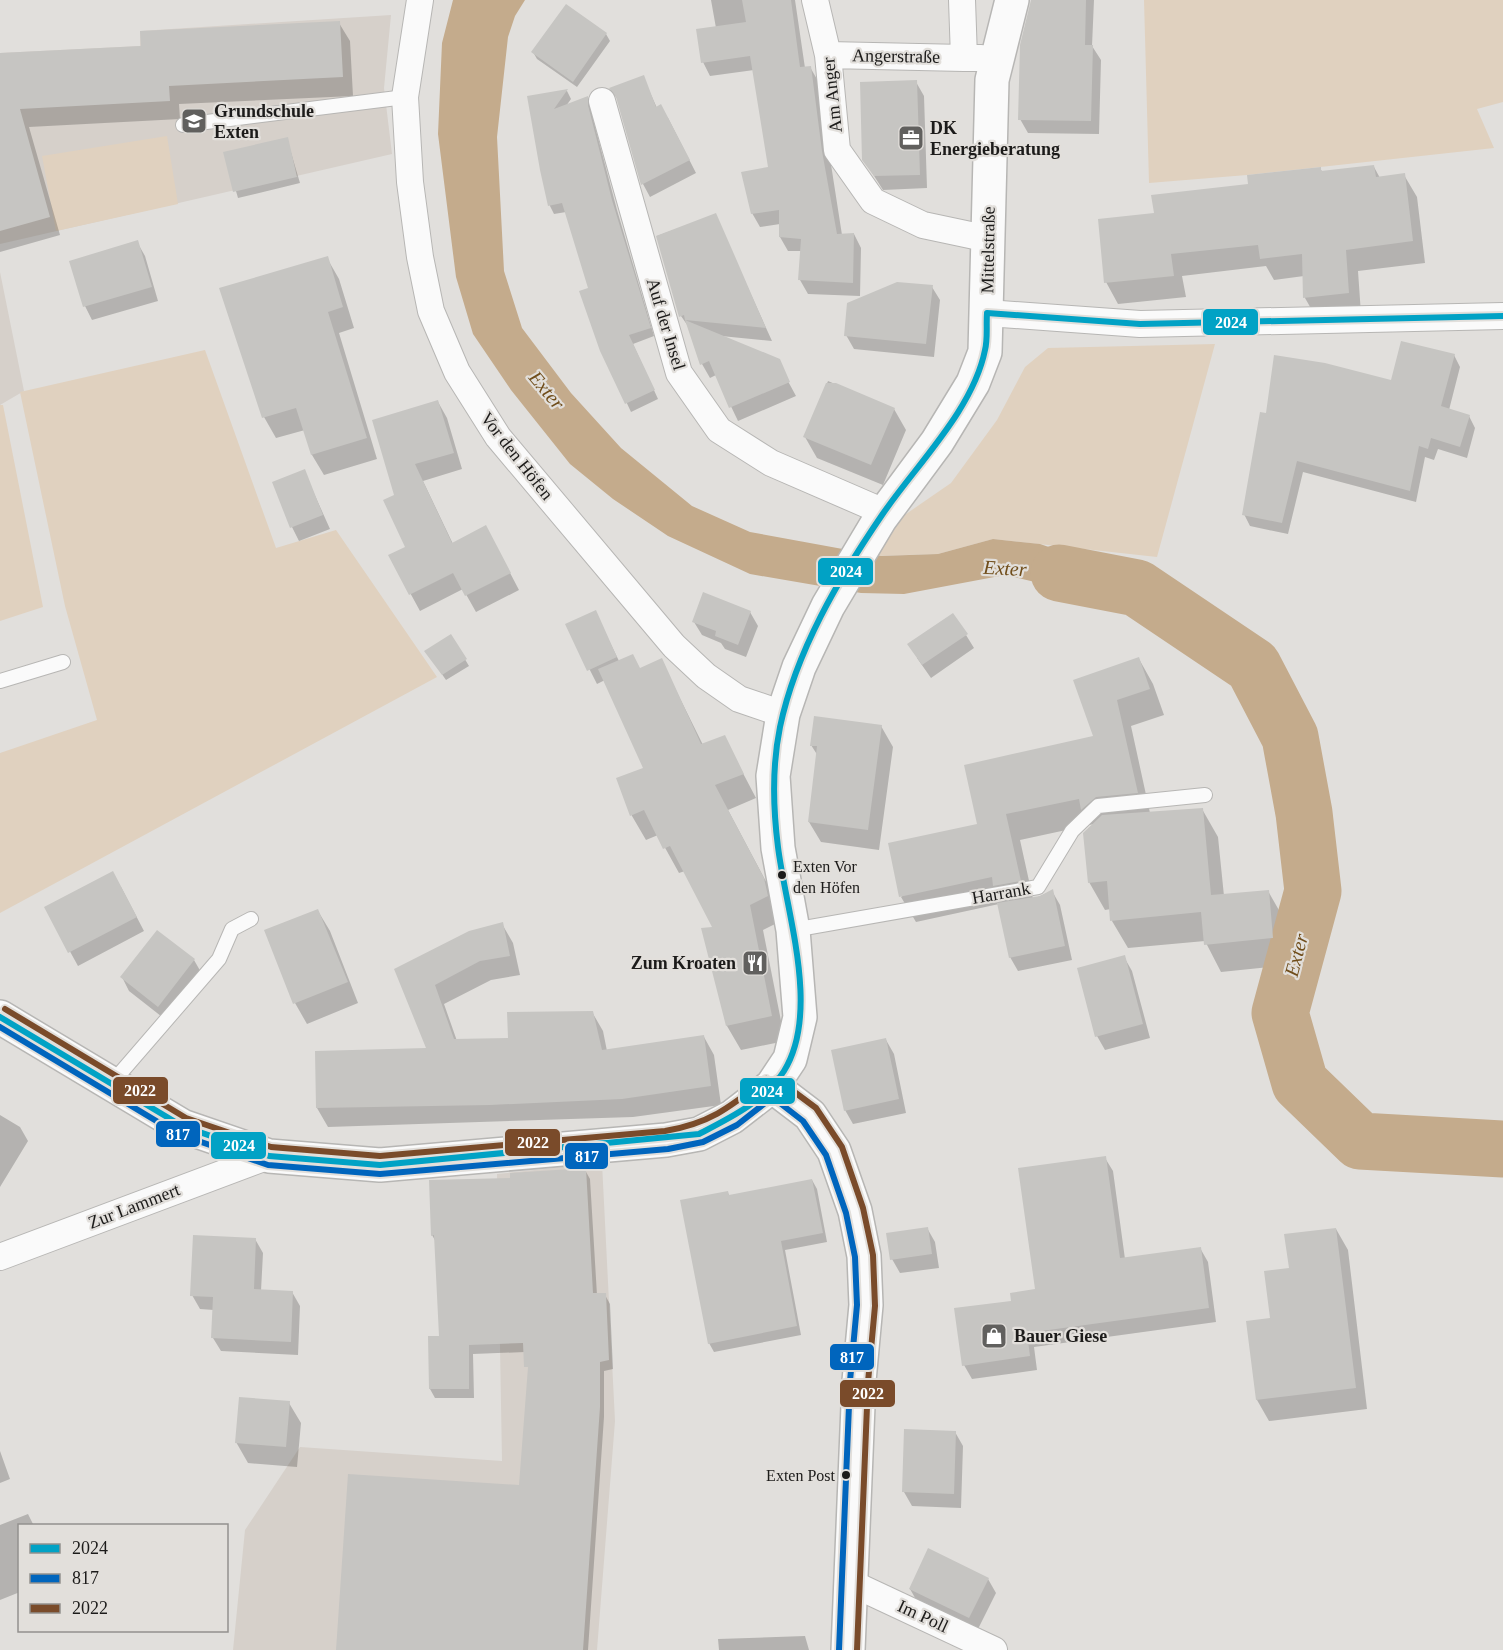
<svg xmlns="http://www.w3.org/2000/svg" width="1503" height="1650" viewBox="0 0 1503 1650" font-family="Georgia,serif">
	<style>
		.built { fill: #d6d0ca }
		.green { fill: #e0d1bf }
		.water { fill: #c4ab8c }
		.shadow { fill: #0003 }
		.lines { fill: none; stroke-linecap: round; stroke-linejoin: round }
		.river { stroke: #c4ab8c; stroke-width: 57 }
		.building { fill: #c6c5c2 }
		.service-casing { stroke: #b7b6b4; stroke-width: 16 }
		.minor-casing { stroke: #b7b6b4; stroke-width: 28 }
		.tertiary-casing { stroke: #b7b6b4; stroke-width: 36 }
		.secondary-casing { stroke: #b7b6b4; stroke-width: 36 }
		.service { stroke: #fafafa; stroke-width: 14 }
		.minor { stroke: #fafafa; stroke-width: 26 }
		.tertiary { stroke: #fafafa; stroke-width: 33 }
		.secondary { stroke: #fafafa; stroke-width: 33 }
		.bus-1-casing { stroke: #e2dfdb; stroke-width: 10 }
		.bus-2-casing { stroke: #e2dfdb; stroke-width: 10 }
		.bus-3-casing { stroke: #e2dfdb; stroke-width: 10 }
		.bus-1 { stroke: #01a2c5; stroke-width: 6 }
		.bus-2 { stroke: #0065bd; stroke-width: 6 }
		.bus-3 { stroke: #7a4b2a; stroke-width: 6 }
		.bus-dot { fill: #1c1b1a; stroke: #e2dfdb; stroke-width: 2 }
		.labels { text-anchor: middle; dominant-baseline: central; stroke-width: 4.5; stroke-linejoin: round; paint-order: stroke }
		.bus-label { font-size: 16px; fill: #1c1b1a; stroke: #e2dfdb; text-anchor: start }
		.street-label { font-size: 18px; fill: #1c1b1a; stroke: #e2dfdb }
		.poi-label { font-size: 18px; font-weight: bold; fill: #1c1b1a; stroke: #e2dfdb; text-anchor: start }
		.water-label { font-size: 20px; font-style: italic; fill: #704d1a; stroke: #e2dfdb }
		.line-badge { stroke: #e2dfdb; stroke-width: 2 }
		.badge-label { font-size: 16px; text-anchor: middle; font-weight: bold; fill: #fff }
	</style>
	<rect width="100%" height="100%" fill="#e1dfdc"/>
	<path class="built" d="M391 15 384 88 392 154 0 244V53L140 46V31Z
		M0 272 24 391 0 405Z
		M602 1163 615 1421 597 1650H233L245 1530 300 1447 502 1461 497 1174Z"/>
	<path class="green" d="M1144 0H1503V102L1477 109 1494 148 1247 175 1149 183Z
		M167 136 178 204 56 231 42 156Z
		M1215 344 1157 557 993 539 938 554 876 556 893 523 951 483 997 420 1025 367 1048 348Z
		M205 350 276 548 336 530 437 677 0 913V753L97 720 65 606 20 392Z
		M0 405H3L43 607 0 621Z"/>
	<path class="water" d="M453 0H525L515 16 508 37 497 137 504 271 522 328 571 393 621 448 692 506 750 532 881 556 938 554 993 539 1040 544 1090 561 1137 588 1090 595 1005 575 904 594 861 593 750 574 668 536 613 499 570 464 511 390 473 334 456 277 438 134 442 43Z"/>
	<path class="shadow" d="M711 0H795L805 68 810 67 818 81 842 235 854 234 861 248 860 296 808 294 800 280 801 251H788L780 237V224L760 227 752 213 769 168 754 70 710 76 703 62 716 28Z
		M1033 0H1094L1092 46 1101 60 1099 134 1028 133 1020 119Z
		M339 23 350 41 353 96 179 104 180 119 29 127 60 235 0 252V55L142 47Z
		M606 34 610 41 577 87 537 59 533 52Z
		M643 77 657 108 668 118 696 173 650 197 643 184 620 103 611 89Z
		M916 82 924 96 927 188 883 190 864 160Z
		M567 91 571 99 566 106 588 98 592 106V115L617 210 654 336 633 344 658 399 631 412 603 352 590 289 566 212 554 214 550 206 529 97Z
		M287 139 300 183 238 198 225 153Z
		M1374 167 1380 178 1404 175 1417 197 1425 263 1358 271 1361 314 1317 319 1305 298 1304 276 1274 280 1266 266 1182 276 1186 297 1118 304 1106 282 1155 215 1250 185 1320 168 1323 173Z
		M715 215 772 341 721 336 783 372 796 396 738 421 716 375 710 378 702 364 690 329 681 316 657 236Z
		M137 242 145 256 158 301 92 320 85 306Z
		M327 258 339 279 354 328 339 333 377 459 324 475 312 455 305 430 276 438 264 417Z
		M932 287 940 300 934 357 854 349 846 335Z
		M1454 355 1460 367 1449 410 1469 416 1475 428 1467 458 1438 449 1434 460 1425 457 1416 502 1303 472 1288 534 1250 526 1244 514 1267 415 1392 382Z
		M828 381 894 409 906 430 883 485 817 458 805 437Z
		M438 402 447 418 462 469 423 481 453 544H495L519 590 476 612 463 589 420 611 390 556 407 548 396 496Z
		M304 471 330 529 299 541 292 527Z
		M595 612 619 661 640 669 661 660 703 745 724 737 756 798 728 810 778 904 781 921 763 930 785 1041 741 1050 727 1026 714 928 685 871 679 873 658 835 646 840 632 816 618 779 645 768 605 680 597 684 567 625Z
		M750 612 758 626 746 657 725 649 721 643 702 635 694 622Z
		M966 635 974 648 931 678 917 658Z
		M451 636 469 666 446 680 430 657Z
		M1139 659 1153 684 1164 715 1131 726 1150 813 1202 809 1218 837 1224 896 1268 891 1284 919 1288 965 1221 972 1205 941 1128 948 1112 921 1111 909 1105 910 1089 882 1094 824 1020 840 1033 899 1052 891 1060 905 1072 960 1018 971 1010 957 999 904 916 922 901 897 979 825 1095 738Z
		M881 726 893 747 879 850 821 842 809 822 818 756 811 745Z
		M121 887 144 931 78 966 46 908Z
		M318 911 330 931 358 1003 307 1024 295 1003Z
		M502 924 513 943 520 975 491 980 444 1004 457 1041 510 1040 592 1012 603 1031 607 1051 704 1037 714 1055 721 1105 633 1117 328 1127 317 1108 429 1050 396 970Z
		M1124 957 1132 971 1150 1038 1105 1050 1097 1036Z
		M194 960 202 974 166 1020 129 991 122 977Z
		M886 1040 894 1054 906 1113 853 1124 845 1110Z
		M0 1115 20 1127 28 1141 0 1187Z
		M1105 1158 1113 1171 1125 1259 1200 1248 1208 1262 1216 1322 1034 1347 1037 1370 972 1379 964 1365 1013 1302 1037 1291Z
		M585 1170 590 1179 597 1295H605L610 1304 613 1369 604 1371V1417L588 1650H338L521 1487 529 1372 525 1352 473 1354 474 1398H435L430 1389 429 1338H441L436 1242 432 1235Z
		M812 1180 817 1189 827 1242 785 1250 801 1335 714 1352 709 1343 727 1192 730 1196Z
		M927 1228 935 1242 939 1268 900 1273 892 1259Z
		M1336 1229 1348 1250 1367 1409 1269 1421 1257 1400 1248 1322 1272 1319 1290 1269Z
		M255 1239 263 1253 261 1291 292 1292 300 1306 298 1355 221 1351 213 1338 214 1310 200 1309 192 1295Z
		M289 1403 301 1423 297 1467 248 1463 236 1442Z
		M955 1432 963 1446 961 1508 912 1506 904 1492Z
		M0 1451 10 1479 0 1483Z
		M28 1514 34 1526H20V1592L0 1600V1525Z
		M988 1579 996 1593 977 1631 918 1603 910 1589Z
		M805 1636 809 1650H719L718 1639Z"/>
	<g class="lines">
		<path class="river" d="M1059 573 1137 588 1253 666 1290 737 1304 813 1313 891 1280 1013 1300 1083 1360 1141 1503 1149"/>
	</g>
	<path class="building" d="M742 0H791L800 67 811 66 822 151 837 234 854 233 853 283 798 280 801 239 779 237V210L751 214 741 172 768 167 750 56 701 63 696 29 746 22Z
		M1031 0H1086L1085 45H1093L1091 121 1018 120 1020 45Z
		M566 4 607 33 573 82 531 52Z
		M340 21 343 77 169 86 170 101 20 109 50 217 0 231V53L141 46 140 31Z
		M644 75 656 107 661 104 690 160 641 185 616 97 609 88Z
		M917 80 920 175 874 176 862 160 860 82Z
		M568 89 554 109 588 96V105L612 200 651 328 629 335 655 390 625 404 600 351 579 291 588 288 562 203 548 206 540 170 527 96Z
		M288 137 297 177 233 192 223 152Z
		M1374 165 1376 177 1405 173 1413 241 1346 250 1349 293 1303 298 1302 254 1260 259 1258 245 1171 254 1174 276 1104 283 1098 219 1154 213 1151 195 1248 184 1247 175 1321 167V171Z
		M716 213 737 261 766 328 685 320 684 315 679 317 656 236Z
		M138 240 152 287 83 307 69 261Z
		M328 256 343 307 328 312 367 438 311 455 296 408 262 418 219 288Z
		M897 282 933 285 926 344 844 336 847 303Z
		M685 320 780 359 790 382 729 408 709 361 700 365Z
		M1401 341 1455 354 1441 406 1470 415 1460 447 1431 438 1428 449 1419 446 1410 491 1297 461 1282 523 1242 515 1260 412 1266 413 1274 355 1325 363 1391 380Z
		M826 383H836L895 408 871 465 803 437Z
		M438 400 454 453 415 464 452 543 486 525 511 573 465 596 453 573 409 595 388 555 405 547 383 500 394 495 372 420Z
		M305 469 323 515 290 528 272 482Z
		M703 592 751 611 738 645 715 636 716 631 692 622Z
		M596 610 617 657 587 671 565 624Z
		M953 613 968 634 922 665 907 644Z
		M451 634 467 659 442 675 424 651Z
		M633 654 640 668 662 658 701 744 725 735 744 774 715 785 764 878 768 896 750 905 772 1016 726 1026 701 928 712 927 670 846 663 849 644 810 630 816 616 778 643 768 598 669Z
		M1139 657 1150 689 1117 700 1138 793 1096 797 1081 810 1079 799 1006 814 1021 881 993 886 992 877 899 897 888 843 977 824 964 765 1093 736 1073 680Z
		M814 716 882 725 868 830 808 822 817 746H810Z
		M1203 808 1211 895 1269 890 1273 938 1204 945 1201 912 1110 921 1107 881 1088 883 1083 833 1102 815Z
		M113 871 137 917 68 953 44 907Z
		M1053 889 1065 946 1009 958 997 903 1040 896Z
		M318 909 348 982 293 1004 264 930Z
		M503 922 510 956 480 961 435 985 454 1039 508 1038 507 1012 593 1011 602 1050 704 1035 711 1086 622 1099 490 1105 316 1108 315 1051 426 1048 394 969 469 931Z
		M157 930 195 959 158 1007 120 977Z
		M1125 955 1143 1024 1095 1037 1077 968Z
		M886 1038 899 1099 844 1111 831 1050Z
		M1106 1156 1120 1258 1201 1247 1209 1308 1027 1333 1030 1356 962 1366 954 1308 1011 1301 1010 1293 1035 1289 1018 1168Z
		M586 1168 593 1293H606L609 1360 600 1362V1407L583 1650H336L348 1474 519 1485 528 1367H524L523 1343 469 1345V1389H429L428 1336H439L434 1235 431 1236 429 1180 510 1178V1173Z
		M812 1179 823 1233 781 1241 797 1326 708 1344 680 1200 728 1191 729 1195Z
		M928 1227 932 1254 890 1260 886 1233Z
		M1336 1228 1356 1388 1256 1400 1246 1321 1270 1318 1264 1271 1289 1268 1284 1234Z
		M193 1235 256 1238 254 1289 293 1291 291 1342 211 1338 213 1297 190 1296Z
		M239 1397 290 1401 286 1447 235 1443Z
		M904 1429 956 1431 954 1494 902 1492Z
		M928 1548 989 1578 969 1618 909 1589Z"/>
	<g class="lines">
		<g class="service-casing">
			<path id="service" d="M183 125 405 97
				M0 681 63 662
				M793 930 1038 887 1072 831 1098 806 1205 795
				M111 1084 219 959 232 929 251 919"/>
		</g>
		<g class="minor-casing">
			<path id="minor" d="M420 0 405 97 410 182 420 257 431 311 457 372 498 437 674 646 706 676 739 699 783 714
				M815 0 828 55 837 150 873 201 923 225 989 239
				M962 0 964 58H981
				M828 55 964 58
				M602 101 679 373 719 430 771 463 884 512
				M987 313 1140 324 1503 316
				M0 1257 269 1156
				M851 1583 994 1650"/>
		</g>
		<g class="tertiary-casing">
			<path id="tertiary" d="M772 1086 810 1115 834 1151 855 1211 864 1256 866 1305 859 1381 848 1650"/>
		</g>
		<g class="secondary-casing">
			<path id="secondary" d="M0 1017 182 1126 269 1156 380 1165 666 1140 699 1134 732 1117 772 1086 790 1059 800 1017 793 930 778 848 773 776 783 714 799 667 828 606 880 519 937 442 973 383 985 352 992 80 1012 0"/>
		</g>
		<use href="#service" class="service"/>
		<use href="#minor" class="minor"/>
		<use href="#tertiary" class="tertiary"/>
		<use href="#secondary" class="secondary"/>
		<g class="bus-1-casing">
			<path id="bus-1" d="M0 1017 182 1126 269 1156 380 1165 699 1134C730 1118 765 1101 784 1071 821 1011 786 912 778 847 773 808 772 766 780 727 796 651 839 578 882 515 916 465 973 410 985 350 988 338 986 325 987 313L1140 324 1503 316"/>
		</g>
		<g class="bus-2-casing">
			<path id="bus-2" d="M0 1027 178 1134 268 1165 380 1174 668 1149 703 1142 737 1125 778 1093
				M767 1093 803 1121 826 1155 846 1213 855 1257 857 1305 850 1381 839 1650"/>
		</g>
		<g class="bus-3-casing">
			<path id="bus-3" d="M5 1009 186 1118 271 1147 380 1156 665 1131C711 1123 730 1107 766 1079
				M777 1079 816 1108 842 1147 863 1208 873 1255 875 1306 868 1382 857 1650"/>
		</g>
		<use href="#bus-1" class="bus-1"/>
		<use href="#bus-2" class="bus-2"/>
		<use href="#bus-3" class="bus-3"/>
	</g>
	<defs>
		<g id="school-square" transform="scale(1.35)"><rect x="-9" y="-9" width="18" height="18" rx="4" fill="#61605e" stroke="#e2dfdb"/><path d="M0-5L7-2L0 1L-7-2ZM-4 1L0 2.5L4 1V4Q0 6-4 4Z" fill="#fff"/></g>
		<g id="office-square" transform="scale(1.35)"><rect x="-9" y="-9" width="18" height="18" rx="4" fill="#61605e" stroke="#e2dfdb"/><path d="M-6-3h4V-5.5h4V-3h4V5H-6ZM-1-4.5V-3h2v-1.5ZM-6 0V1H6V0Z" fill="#fff"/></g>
		<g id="restaurant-square" transform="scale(1.35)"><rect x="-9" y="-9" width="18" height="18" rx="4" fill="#61605e" stroke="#e2dfdb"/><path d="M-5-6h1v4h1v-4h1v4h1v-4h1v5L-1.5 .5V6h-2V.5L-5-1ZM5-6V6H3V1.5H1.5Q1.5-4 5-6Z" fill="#fff"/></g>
		<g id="shop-square" transform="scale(1.35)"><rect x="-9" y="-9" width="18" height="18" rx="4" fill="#61605e" stroke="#e2dfdb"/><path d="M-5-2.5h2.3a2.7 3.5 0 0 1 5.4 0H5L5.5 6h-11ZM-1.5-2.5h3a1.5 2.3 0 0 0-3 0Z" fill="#fff"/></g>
	</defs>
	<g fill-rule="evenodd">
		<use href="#school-square" x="194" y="121"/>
		<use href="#office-square" x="911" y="138"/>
		<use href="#restaurant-square" x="755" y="963"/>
		<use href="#shop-square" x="994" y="1336"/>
	</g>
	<g class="bus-dot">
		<circle cx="782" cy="875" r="5"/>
		<circle cx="846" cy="1475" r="5"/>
	</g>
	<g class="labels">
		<g class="bus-label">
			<text x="793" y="866">Exten Vor<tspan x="793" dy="21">den Höfen</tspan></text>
			<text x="835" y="1475" text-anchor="end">Exten Post</text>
		</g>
		<g class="street-label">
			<text transform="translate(896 56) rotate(1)">Angerstraße</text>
			<text transform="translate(832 95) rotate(-96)">Am Anger</text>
			<text transform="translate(988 250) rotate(-89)">Mittelstraße</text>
			<text transform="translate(666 324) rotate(73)">Auf der Insel</text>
			<text transform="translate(517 456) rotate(52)">Vor den Höfen</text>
			<text transform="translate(1001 893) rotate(-10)">Harrank</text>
			<text transform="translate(134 1206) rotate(-21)">Zur Lammert</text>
			<text transform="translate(923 1616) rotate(25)">Im Poll</text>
		</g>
		<g class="poi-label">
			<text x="214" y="111">Grundschule<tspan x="214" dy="21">Exten</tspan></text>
			<text x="930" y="128">DK<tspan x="930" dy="21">Energieberatung</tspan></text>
			<text x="736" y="963" text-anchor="end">Zum Kroaten</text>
			<text x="1014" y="1336">Bauer Giese</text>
		</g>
		<g class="water-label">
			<text transform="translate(547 390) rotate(50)">Exter</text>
			<text transform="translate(1005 568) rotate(3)">Exter</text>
			<text transform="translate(1296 955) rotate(-75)">Exter</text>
		</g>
	</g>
	<g class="line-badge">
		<rect x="1202" y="308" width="57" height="28" rx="6" fill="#01a2c5"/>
		<rect x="817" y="557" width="57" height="29" rx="6" fill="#01a2c5"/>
		<rect x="112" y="1076" width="57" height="29" rx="6" fill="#7a4b2a"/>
		<rect x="739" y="1077" width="57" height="28" rx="6" fill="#01a2c5"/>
		<rect x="155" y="1120" width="46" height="28" rx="6" fill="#0065bd"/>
		<rect x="504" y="1128" width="57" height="29" rx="6" fill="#7a4b2a"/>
		<rect x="210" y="1131" width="57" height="29" rx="6" fill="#01a2c5"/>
		<rect x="564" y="1142" width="45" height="28" rx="6" fill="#0065bd"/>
		<rect x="829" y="1343" width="46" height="28" rx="6" fill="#0065bd"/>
		<rect x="839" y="1379" width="57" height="29" rx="6" fill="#7a4b2a"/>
	</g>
	<g class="badge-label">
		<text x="1231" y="328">2024</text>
		<text x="846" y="577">2024</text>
		<text x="140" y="1096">2022</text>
		<text x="767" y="1097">2024</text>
		<text x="178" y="1140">817</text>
		<text x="533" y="1148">2022</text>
		<text x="239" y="1151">2024</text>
		<text x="587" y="1162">817</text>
		<text x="852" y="1363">817</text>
		<text x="868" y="1399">2022</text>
	</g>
	<rect x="18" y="1524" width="210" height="108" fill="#e2dfdb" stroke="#93918e" stroke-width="1.5"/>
	<rect x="30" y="1544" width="30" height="9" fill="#01a2c5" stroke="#93918e" stroke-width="1.5"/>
	<text x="72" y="1554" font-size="18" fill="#1c1b1a">2024</text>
	<rect x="30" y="1574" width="30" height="9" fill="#0065bd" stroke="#93918e" stroke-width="1.5"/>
	<text x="72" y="1584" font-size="18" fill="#1c1b1a">817</text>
	<rect x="30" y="1604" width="30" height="9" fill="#7a4b2a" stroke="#93918e" stroke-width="1.5"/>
	<text x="72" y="1614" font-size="18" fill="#1c1b1a">2022</text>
</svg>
